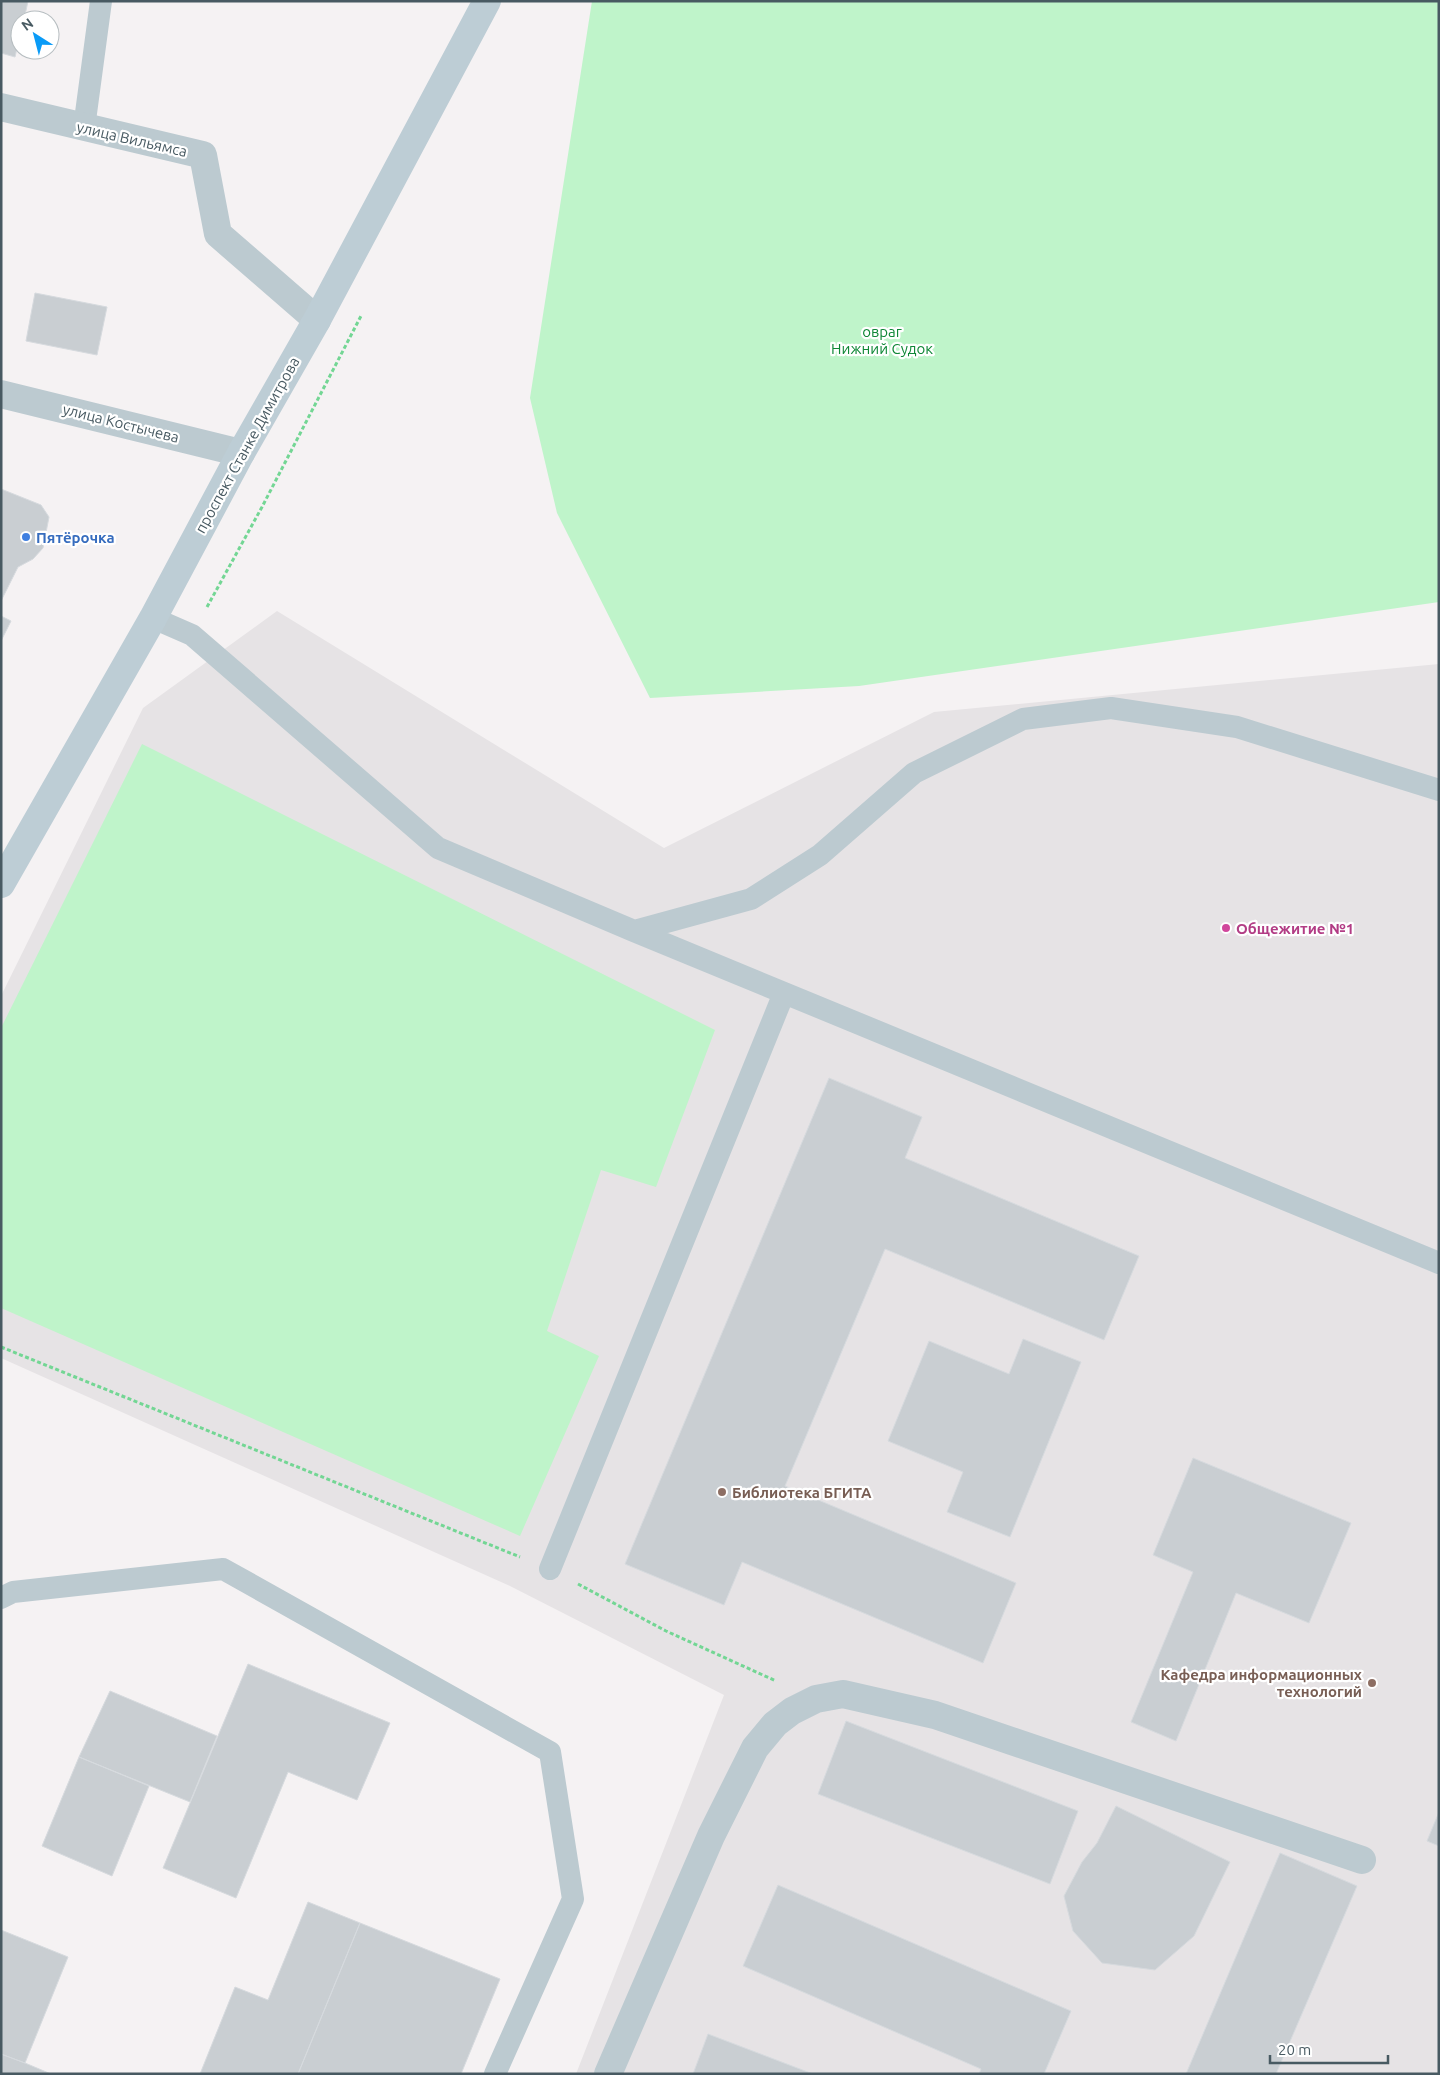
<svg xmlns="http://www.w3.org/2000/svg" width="1440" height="2075" viewBox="0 0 1440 2075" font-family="Ubuntu,sans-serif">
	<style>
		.education { fill: #e6e3e5 }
		.green { fill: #bff4ca }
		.building { fill: #c9ced2; stroke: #d6dade }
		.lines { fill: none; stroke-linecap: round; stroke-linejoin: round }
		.path { stroke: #73d694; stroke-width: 3; stroke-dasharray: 4 2.5; stroke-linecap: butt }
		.lane { stroke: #bccad0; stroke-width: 22 }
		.street { stroke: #bccad0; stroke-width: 28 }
		.secondary { stroke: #bdcdd5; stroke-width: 28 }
		.shop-dot { fill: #3f7fe0; stroke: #fff; stroke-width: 2 }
		.hotel-dot { fill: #d1479c; stroke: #fff; stroke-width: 2 }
		.education-dot { fill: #8d6e63; stroke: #fff; stroke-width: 2 }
		.labels { text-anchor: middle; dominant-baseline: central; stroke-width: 4.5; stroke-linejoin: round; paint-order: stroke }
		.street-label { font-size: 15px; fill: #485a62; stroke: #fff }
		.park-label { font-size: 15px; fill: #0f8736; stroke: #fff }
		.shop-label { font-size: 15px; font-weight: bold; fill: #366cbe; stroke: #fff; text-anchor: start }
		.hotel-label { font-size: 15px; font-weight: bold; fill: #b23c85; stroke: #fff; text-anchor: start }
		.education-label { font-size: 15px; font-weight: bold; fill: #785e54; stroke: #fff; text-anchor: start }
	</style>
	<rect width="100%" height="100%" fill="#f5f2f3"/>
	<path class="education" d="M277 611 664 848 934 712 1439 664V2074H576L724 1695 510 1586 1 1358V996L143 708Z"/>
	<path class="green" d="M592 1H1439V602L859 686 650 698 557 513 530 398Z
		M142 744 715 1030 656 1187 601 1170 547 1331 599 1356 520 1536 1 1308V1028Z"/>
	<path class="building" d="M1 1H28L24 20H20V35L15 57 1 53Z
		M35 293 107 307 97 355 26 341Z
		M1 489 41 505 49 517 43 548 33 559 18 567 1 601Z
		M1 616 11 621 1 641Z
		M829 1078 922 1117 905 1158 1139 1256 1104 1340 885 1249 785 1486 1016 1583 983 1663 742 1562 724 1605 625 1564Z
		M1023 1339 1081 1362 1010 1537 947 1512 963 1472 888 1441 929 1341 1009 1374Z
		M1193 1458 1351 1523 1309 1623 1236 1593 1176 1741 1131 1722 1193 1572 1153 1555Z
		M248 1664 390 1723 357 1800 288 1772 236 1898 163 1868Z
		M110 1691 217 1736 190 1802 79 1757Z
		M846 1721 1078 1811 1050 1884 818 1794Z
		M79 1757 149 1786 112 1876 42 1846Z
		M1116 1806 1230 1862 1194 1936 1155 1970 1102 1963 1073 1931 1064 1896 1082 1862 1097 1843Z
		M1439 1812V1846L1427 1841Z
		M1280 1853 1357 1886 1276 2074H1186Z
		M778 1885 1071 2011 1044 2074H979L981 2069 743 1966Z
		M308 1902 360 1923 298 2074H200L235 1987 268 2000Z
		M360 1923 500 1979 461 2074H298Z
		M1 1930 68 1957 25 2063 1 2054Z
		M708 2034 813 2074H693Z
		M1 2054 25 2063 51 2074H1Z"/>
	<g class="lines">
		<path class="path" d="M207 607 262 507 362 314
			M1 1347 520 1557
			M578 1584 666 1631 776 1681"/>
		<path class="lane" d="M84 128 101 1
			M153 618 192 635 438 848 634 931 1439 1263
			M634 931 751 899 820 855 914 773 1023 719 1111 708 1237 727 1439 790
			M550 1569 784 993
			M1 1598 13 1592 223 1569 550 1752 573 1899 495 2074"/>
		<path class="street" d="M1 107 203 155 218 234 317 320
			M1 394 241 453
			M608 2074 711 1836 755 1748 775 1724 792 1711 816 1699 843 1694 935 1715 1362 1860"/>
		<path class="secondary" d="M1 884 153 618 241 453 317 320 487 1"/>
	</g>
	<circle class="shop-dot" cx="26" cy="537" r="5"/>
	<circle class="hotel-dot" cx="1226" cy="928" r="5"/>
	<g class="education-dot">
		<circle cx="722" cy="1492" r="5"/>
		<circle cx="1372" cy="1683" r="5"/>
	</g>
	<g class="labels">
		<g class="street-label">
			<text transform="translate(132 139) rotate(13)">улица Вильямса</text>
			<text transform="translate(121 423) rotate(14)">улица Костычева</text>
			<text transform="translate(247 445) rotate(-61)">проспект Станке Димитрова</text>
		</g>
		<g class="park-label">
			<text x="882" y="331">овраг<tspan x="882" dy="17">Нижний Судок</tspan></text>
		</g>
		<g class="shop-label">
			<text x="36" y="537">Пятёрочка</text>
		</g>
		<g class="hotel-label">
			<text x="1236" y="928">Общежитие №1</text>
		</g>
		<g class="education-label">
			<text x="732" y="1492">Библиотека БГИТА</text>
			<text x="1362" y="1674" text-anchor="end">Кафедра информационных<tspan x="1362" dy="17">технологий</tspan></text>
		</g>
	</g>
	<rect width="1440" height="2075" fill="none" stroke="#485a62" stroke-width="5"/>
	<g transform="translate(35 35) rotate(324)"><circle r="24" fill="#ffffff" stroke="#b6bdc0"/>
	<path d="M0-4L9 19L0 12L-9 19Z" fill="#0a9bf7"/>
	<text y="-8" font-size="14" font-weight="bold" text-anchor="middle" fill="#485a62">N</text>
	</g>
	<path d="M1270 2055v8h118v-8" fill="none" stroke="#485a62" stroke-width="2.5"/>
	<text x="1278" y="2055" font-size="15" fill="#485a62" stroke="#ffffff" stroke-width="4" paint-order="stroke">20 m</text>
</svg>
